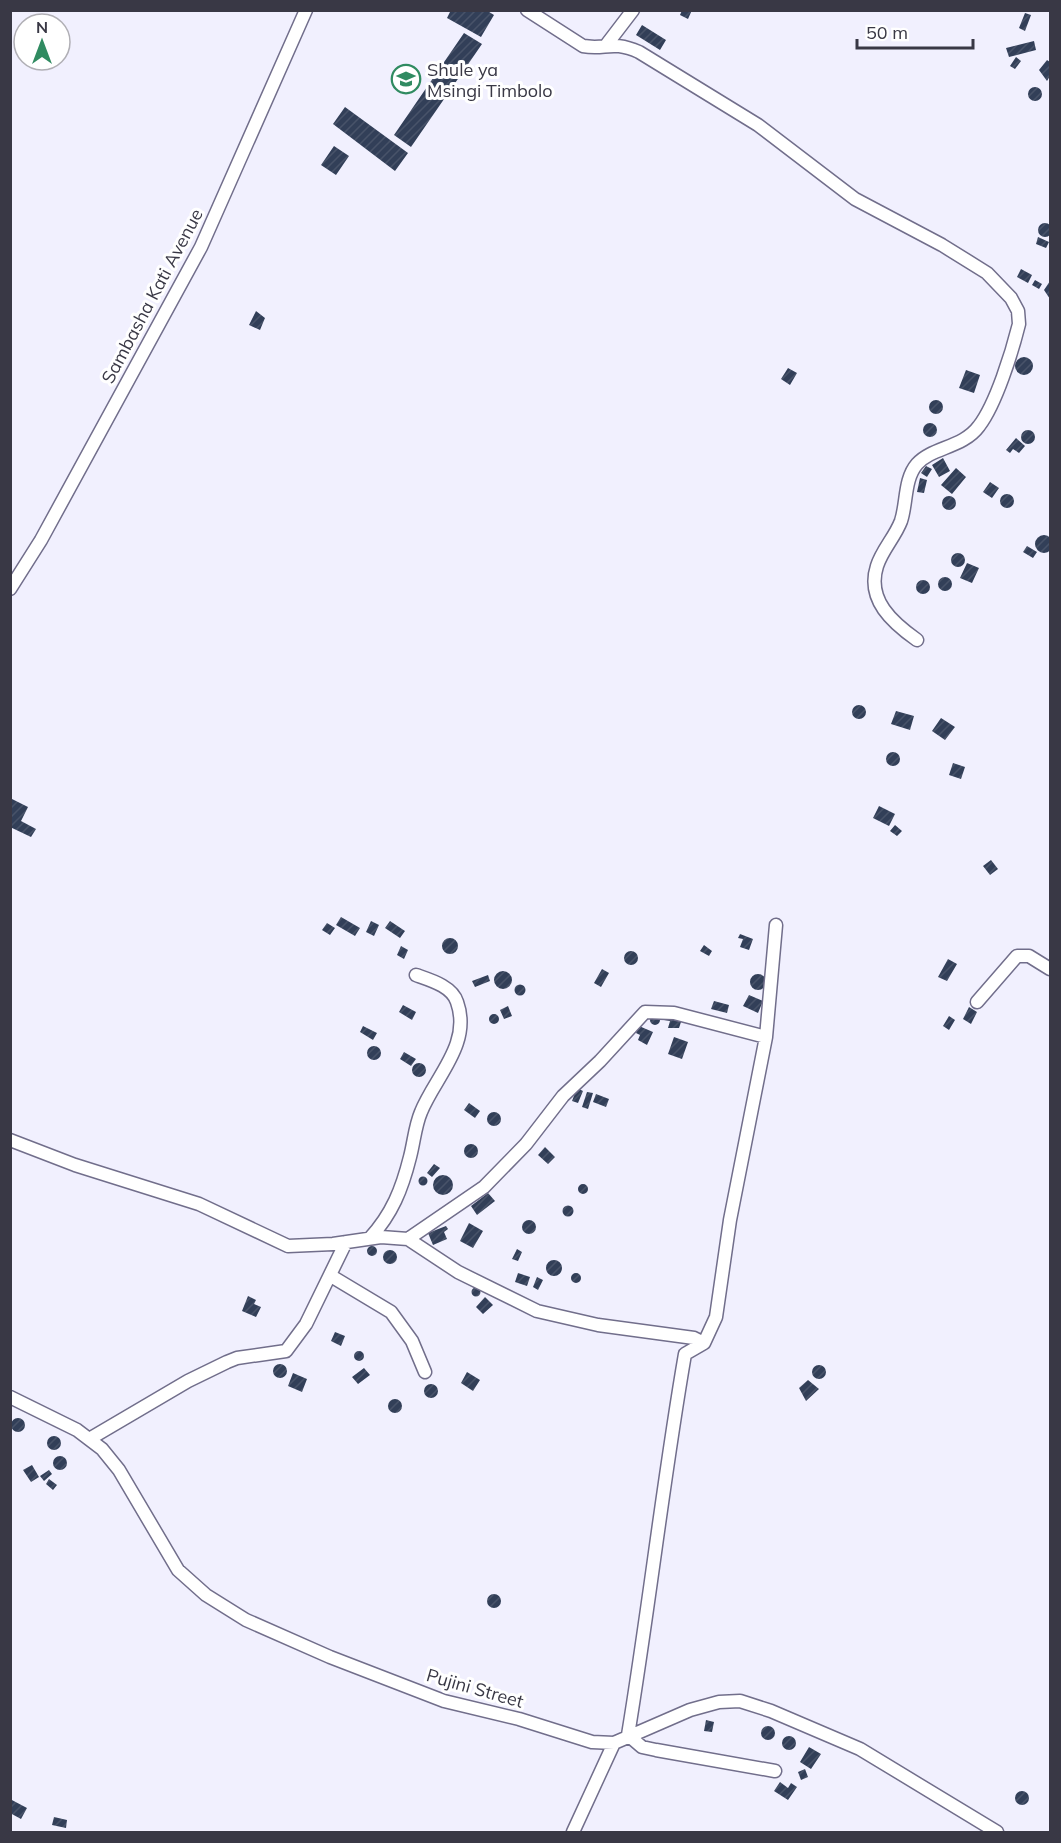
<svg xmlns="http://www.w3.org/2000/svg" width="1061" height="1843" viewBox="0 0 1061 1843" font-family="Mulish,sans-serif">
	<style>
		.building { fill: url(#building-hatch) }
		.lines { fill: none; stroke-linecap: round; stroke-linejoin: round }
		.minor-casing { stroke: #716e8b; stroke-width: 15 }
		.minor { stroke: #fff; stroke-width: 12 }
		.labels { text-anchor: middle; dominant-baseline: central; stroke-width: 6; stroke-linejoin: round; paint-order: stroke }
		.poi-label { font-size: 18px; fill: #393845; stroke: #fff; text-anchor: start }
		.street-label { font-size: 18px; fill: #393845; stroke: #fff }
	</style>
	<defs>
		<pattern id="building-hatch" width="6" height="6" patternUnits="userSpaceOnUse" patternTransform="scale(1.5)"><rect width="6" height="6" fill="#323f58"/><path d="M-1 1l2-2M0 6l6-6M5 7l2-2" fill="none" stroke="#485369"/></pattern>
	</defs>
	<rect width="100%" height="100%" fill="#f1f0fe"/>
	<path class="building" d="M451 10H486L494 15 481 37 447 18Z
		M682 10H692L688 19 680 15Z
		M1025 13 1031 15 1025 31 1019 28Z
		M642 25 666 40 660 50 636 35Z
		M464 33 482 44 411 147 394 135Z
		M1034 41 1036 50 1009 57 1006 48Z
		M1016 57 1021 61 1015 69 1010 66Z
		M1047 60 1050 62V76L1047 81 1039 70Z
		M1028 94a7 7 0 1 1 14 0a7 7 0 1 1-14 0Z
		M345 107 408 153 395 171 333 124Z
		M334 146 349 156 336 175 321 165Z
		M1038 230a7 7 0 1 1 14 0a7 7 0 1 1-14 0Z
		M1038 237 1049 242 1046 248 1036 244Z
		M1021 269 1032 275 1028 283 1017 277Z
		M1035 280 1042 284 1039 289 1032 285Z
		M1050 281V299L1044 290Z
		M256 311 265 318 260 330 249 325Z
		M1015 366a9 9 0 1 1 18 0a9 9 0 1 1-18 0Z
		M788 368 797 373 790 385 781 379Z
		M966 370 980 375 974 393 959 388Z
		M929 407a7 7 0 1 1 14 0a7 7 0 1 1-14 0Z
		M923 430a7 7 0 1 1 14 0a7 7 0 1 1-14 0Z
		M1021 437a7 7 0 1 1 14 0a7 7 0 1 1-14 0Z
		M1016 438 1025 446 1019 453 1013 449 1010 453 1006 450Z
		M943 458 950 471 939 477 932 465Z
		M926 466 932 469 927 477 921 473Z
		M956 468 966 477 952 494 941 485Z
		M920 478 927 480 924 493 917 492Z
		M990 482 999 488 992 498 983 492Z
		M1000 501a7 7 0 1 1 14 0a7 7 0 1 1-14 0Z
		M942 503a7 7 0 1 1 14 0a7 7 0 1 1-14 0Z
		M1035 544a9 9 0 1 1 18 0a9 9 0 1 1-18 0Z
		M1027 546 1037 552 1033 558 1023 552Z
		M951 560a7 7 0 1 1 14 0a7 7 0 1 1-14 0Z
		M967 563 979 568 972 583 960 578Z
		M938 584a7 7 0 1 1 14 0a7 7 0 1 1-14 0Z
		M916 587a7 7 0 1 1 14 0a7 7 0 1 1-14 0Z
		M852 712a7 7 0 1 1 14 0a7 7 0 1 1-14 0Z
		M896 711 914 716 910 730 891 724Z
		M941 718 955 727 945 740 932 731Z
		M886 759a7 7 0 1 1 14 0a7 7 0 1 1-14 0Z
		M953 763 965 767 961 779 949 775Z
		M10 798 28 807 21 821 36 829 31 837 10 827Z
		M879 806 895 814 889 826 873 818Z
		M895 825 902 831 897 836 890 831Z
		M991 860 998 869 990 875 983 866Z
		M341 917 360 928 355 936 336 925Z
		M371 921 379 925 374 936 366 932Z
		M390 921 405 931 400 938 385 928Z
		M327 923 335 928 330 935 322 930Z
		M740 934 753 939 749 950 740 947 743 939 738 938Z
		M442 946a8 8 0 1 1 16 0a8 8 0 1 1-16 0Z
		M704 945 712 951 709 956 700 951Z
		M401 946 408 950 404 959 397 955Z
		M624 958a7 7 0 1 1 14 0a7 7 0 1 1-14 0Z
		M948 959 957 964 947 981 938 977Z
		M602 969 609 973 601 987 594 983Z
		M494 980a9 9 0 1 1 18 0a9 9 0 1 1-18 0Z
		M750 982a8 8 0 1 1 16 0a8 8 0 1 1-16 0Z
		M488 975 490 981 475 987 472 981Z
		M514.5 990a5.5 5.5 0 1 1 11 0a5.5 5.5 0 1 1-11 0Z
		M749 995 763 1001 758 1013 743 1006Z
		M714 1001 729 1005 727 1013 711 1009Z
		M403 1005 416 1012 412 1020 399 1012Z
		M508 1006 512 1016 504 1019 500 1010Z
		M969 1007 977 1012 971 1024 963 1019Z
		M489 1019a5 5 0 1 1 10 0a5 5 0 1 1-10 0Z
		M665 1015 682 1019 679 1028H668L670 1021 664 1020Z
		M650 1020a5 5 0 1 1 10 0a5 5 0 1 1-10 0Z
		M949 1016 955 1020 949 1030 943 1026Z
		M363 1026 377 1033 373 1040 360 1032Z
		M639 1026 653 1032 647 1045 638 1040 640 1035 636 1033Z
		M674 1037 688 1042 682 1059 668 1054Z
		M367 1053a7 7 0 1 1 14 0a7 7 0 1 1-14 0Z
		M404 1052 416 1059 411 1066 400 1059Z
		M412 1070a7 7 0 1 1 14 0a7 7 0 1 1-14 0Z
		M577 1088 583 1091 578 1103 572 1101Z
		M587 1092 593 1093 588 1109 582 1107Z
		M596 1094 609 1099 606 1107 593 1102Z
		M469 1103 480 1111 475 1118 464 1110Z
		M487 1119a7 7 0 1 1 14 0a7 7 0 1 1-14 0Z
		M464 1151a7 7 0 1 1 14 0a7 7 0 1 1-14 0Z
		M545 1147 555 1157 548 1164 538 1155Z
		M434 1164 440 1168 432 1177 427 1173Z
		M433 1185a10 10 0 1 1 20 0a10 10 0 1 1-20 0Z
		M418.5 1181a4.5 4.5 0 1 1 9 0a4.5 4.5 0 1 1-9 0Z
		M578 1189a5 5 0 1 1 10 0a5 5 0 1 1-10 0Z
		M488 1193 495 1201 477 1215 471 1206Z
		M562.5 1211a5.5 5.5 0 1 1 11 0a5.5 5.5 0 1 1-11 0Z
		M522 1227a7 7 0 1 1 14 0a7 7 0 1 1-14 0Z
		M469 1223 483 1231 473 1248 460 1241Z
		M446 1226 448 1229 444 1232 447 1239 433 1245 428 1233Z
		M367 1251a5 5 0 1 1 10 0a5 5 0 1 1-10 0Z
		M517 1249 522 1252 518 1261 512 1259Z
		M383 1257a7 7 0 1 1 14 0a7 7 0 1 1-14 0Z
		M546 1268a8 8 0 1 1 16 0a8 8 0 1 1-16 0Z
		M571 1278a5 5 0 1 1 10 0a5 5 0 1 1-10 0Z
		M518 1273 530 1277 527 1286 515 1282Z
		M537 1277 543 1280 538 1290 533 1287Z
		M471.5 1292a4.5 4.5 0 1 1 9 0a4.5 4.5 0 1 1-9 0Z
		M248 1296 256 1300 254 1304 261 1307 256 1317 242 1311Z
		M485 1297 493 1305 483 1314 476 1307Z
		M335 1332 345 1336 341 1346 331 1341Z
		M354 1356a5 5 0 1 1 10 0a5 5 0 1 1-10 0Z
		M273 1371a7 7 0 1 1 14 0a7 7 0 1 1-14 0Z
		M812 1372a7 7 0 1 1 14 0a7 7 0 1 1-14 0Z
		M364 1368 370 1375 358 1384 352 1377Z
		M467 1372 480 1380 473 1391 461 1383Z
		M293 1373 307 1379 302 1392 288 1386Z
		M808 1380 819 1389 806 1401 799 1388Z
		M424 1391a7 7 0 1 1 14 0a7 7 0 1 1-14 0Z
		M388 1406a7 7 0 1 1 14 0a7 7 0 1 1-14 0Z
		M11 1425a7 7 0 1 1 14 0a7 7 0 1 1-14 0Z
		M47 1443a7 7 0 1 1 14 0a7 7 0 1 1-14 0Z
		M53 1463a7 7 0 1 1 14 0a7 7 0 1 1-14 0Z
		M32 1465 39 1477 31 1482 23 1470Z
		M49 1470 52 1474 44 1481 40 1476Z
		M49 1479 57 1485 53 1490 46 1484Z
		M487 1601a7 7 0 1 1 14 0a7 7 0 1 1-14 0Z
		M706 1720 714 1722 712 1732 704 1731Z
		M761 1733a7 7 0 1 1 14 0a7 7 0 1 1-14 0Z
		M782 1743a7 7 0 1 1 14 0a7 7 0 1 1-14 0Z
		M809 1747 821 1754 811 1769 800 1762Z
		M805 1769 808 1777 801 1780 798 1772Z
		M780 1782 788 1788 791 1783 797 1787 788 1800 774 1791Z
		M1015 1798a7 7 0 1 1 14 0a7 7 0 1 1-14 0Z
		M10 1799 27 1808 21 1819 10 1813Z
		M54 1817 67 1820 66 1828 52 1825Z"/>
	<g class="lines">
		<g class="minor-casing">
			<path id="minor" d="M527 10 583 46C606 50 612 40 639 52L758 125 855 199 942 245 987 273 1011 298 1018 311 1019 324C1012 352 996 404 979 426 963 448 932 447 917 464 904 479 907 503 901 521 895 537 882 550 877 566 866 600 893 623 917 640
				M607 44 633 10
				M10 589 41 540 201 247 306 10
				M977 1002 1017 956H1029L1050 969
				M10 1140 75 1165 199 1204 288 1246 333 1244 381 1237 408 1239 458 1272 537 1311 598 1325 694 1338 704 1343
				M370 1238C392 1214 402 1189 410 1157 414 1142 415 1126 421 1112 435 1077 472 1044 457 1002 452 986 430 980 416 975
				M408 1239 484 1187 526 1144 563 1096 600 1061 645 1012 674 1013 766 1037
				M331 1276 391 1312 412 1341 425 1372
				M10 1397 77 1430 102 1449 119 1470 178 1570 206 1595 246 1620 330 1657 444 1701 519 1719 592 1742 614 1743 690 1710 719 1702 740 1701 771 1711 860 1749 997 1832
				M91 1438 188 1381 227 1362 237 1358 286 1351 306 1324 346 1242
				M775 1771 656 1750 642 1747 628 1735C649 1608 663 1481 685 1354L704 1343 716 1317 730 1220 766 1037 776 925
				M573 1832 614 1743"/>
		</g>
		<use href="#minor" class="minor"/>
	</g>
	<defs>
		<g id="school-ring" transform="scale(1.5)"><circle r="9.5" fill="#fff" stroke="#308b61" stroke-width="1.5"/><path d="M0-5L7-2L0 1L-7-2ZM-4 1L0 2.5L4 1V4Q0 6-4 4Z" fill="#308b61"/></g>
	</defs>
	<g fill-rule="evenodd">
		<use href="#school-ring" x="406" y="79"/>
	</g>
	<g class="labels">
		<g class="poi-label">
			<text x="427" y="69">Shule ya<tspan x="427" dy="21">Msingi Timbolo</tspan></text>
		</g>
		<g class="street-label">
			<text transform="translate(152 296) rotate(-62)">Sambasha Kati Avenue</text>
			<text transform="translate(475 1688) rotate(16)">Pujini Street</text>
		</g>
	</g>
	<rect width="1061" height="1843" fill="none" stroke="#393845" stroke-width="24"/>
	<g transform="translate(42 42)"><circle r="28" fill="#ffffff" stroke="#b0afb5" stroke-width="1.5"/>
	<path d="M0-4.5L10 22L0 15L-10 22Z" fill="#308b61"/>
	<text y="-9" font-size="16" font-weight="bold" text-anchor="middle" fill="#393845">N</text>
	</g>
	<path d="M857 39v9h116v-9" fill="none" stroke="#393845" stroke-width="3"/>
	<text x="866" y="39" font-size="18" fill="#393845" stroke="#ffffff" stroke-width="4.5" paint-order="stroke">50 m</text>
</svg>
